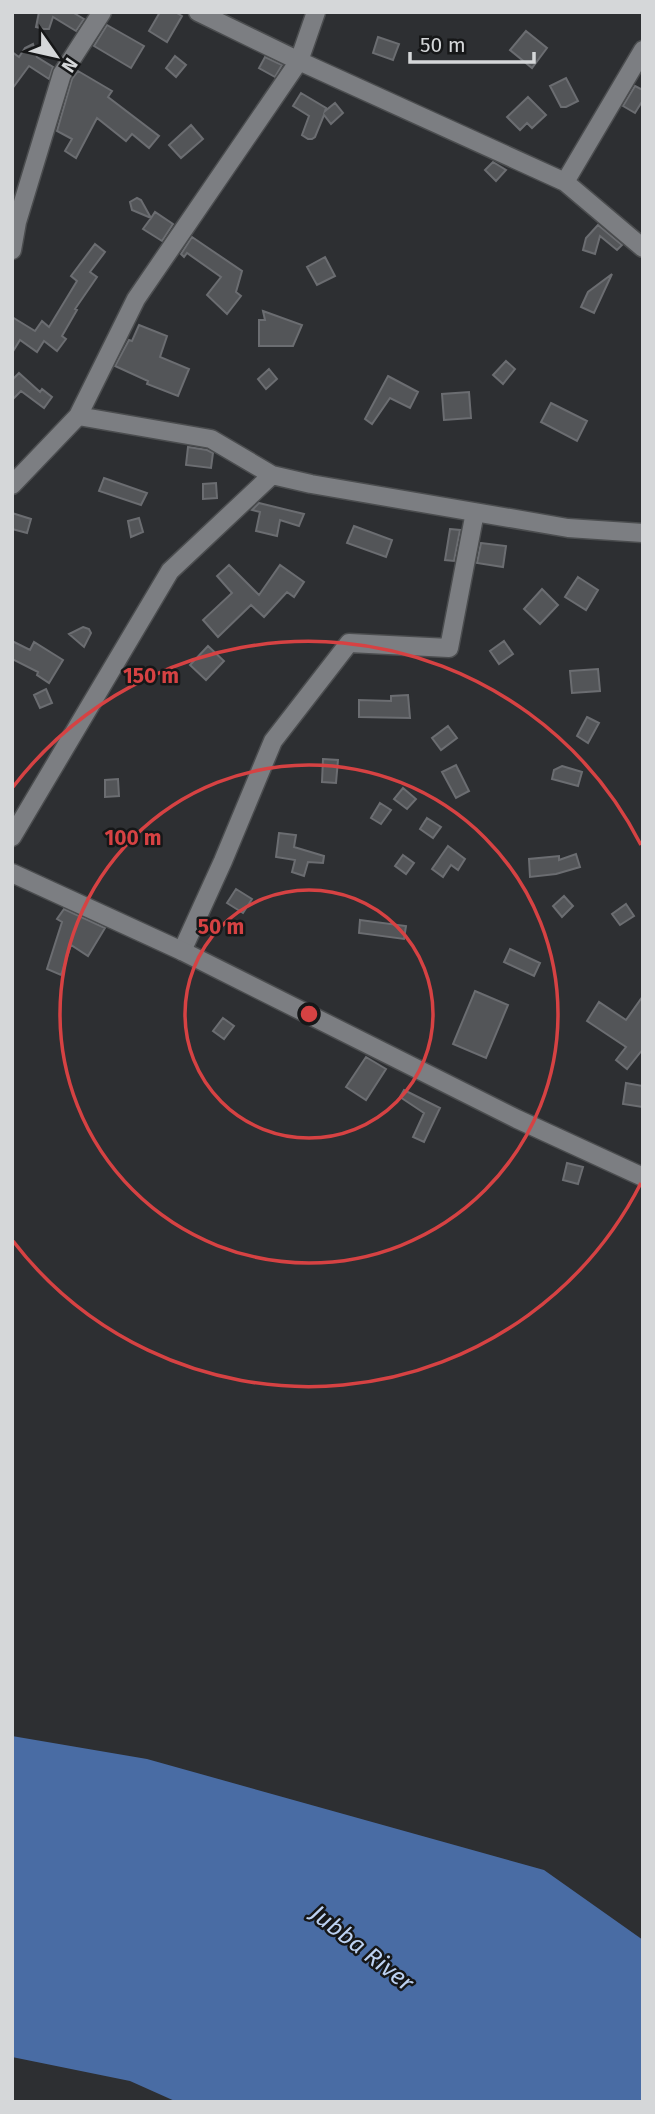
<svg xmlns="http://www.w3.org/2000/svg" width="655" height="2114" viewBox="0 0 655 2114" font-family="'Fira Sans',sans-serif">
	<style>
		.water { fill: #496ca4 }
		.building { fill: #535558; stroke: #6b6d71; stroke-width: 2 }
		.lines { fill: none; stroke-linecap: round; stroke-linejoin: round }
		.street-casing { stroke: #4b4d4f; stroke-width: 21 }
		.secondary-casing { stroke: #4b4d4f; stroke-width: 21 }
		.street { stroke: #7c7e82; stroke-width: 18 }
		.secondary { stroke: #7c7e82; stroke-width: 18 }
		.ring { fill: none; stroke: #d64243; stroke-width: 3.5 }
		.labels { text-anchor: middle; dominant-baseline: central; stroke-width: 5; stroke-linejoin: round; paint-order: stroke }
		.water-label { font-size: 24px; font-style: italic; fill: #bdd2f2; stroke: #161718 }
		.centre { fill: #d64243; stroke: #161718; stroke-width: 3.5 }
		.ring-label { font-size: 21px; text-anchor: middle; font-weight: bold; fill: #d64243; stroke: #161718; stroke-width: 5; stroke-linejoin: round; paint-order: stroke }
	</style>
	<rect width="100%" height="100%" fill="#2d2f32"/>
	<path class="water" d="M12 1736 147 1759 544 1870 643 1940V2102H177L130 2081 12 2057Z"/>
	<path class="building" d="M39 12H72L84 19 76 31 53 17 49 29H44L36 27Z
		M160 12H175L182 16 167 42 149 31Z
		M107 25 144 46 131 68 94 46Z
		M526 31 547 48 532 68 510 50Z
		M378 37 399 44 393 60 373 53Z
		M33 44 37 57 53 67 49 79 29 66 12 89V52L19 57 25 48Z
		M175 56 186 65 176 77 166 68Z
		M265 57 282 65 275 77 259 68Z
		M78 71 112 91 108 97 159 136 149 148 132 134 126 141 97 118 76 158 65 151 72 139 57 131 72 79Z
		M566 78 578 101 566 107H561L550 86Z
		M635 86 643 90V100L635 113 623 106Z
		M301 93 326 108 325 111 335 103 343 113 331 124 324 115 315 137 312 139H308L302 135 309 116 293 106Z
		M528 97 546 115 532 128 527 123 520 130 507 117Z
		M191 125 203 139 181 158 169 145Z
		M493 162 506 170 496 181 485 170Z
		M137 198 141 200 151 218 155 212 173 224 162 241 143 229 151 218 132 210 130 202Z
		M598 225 622 245 617 250 600 236 595 254 583 250 586 238Z
		M192 237 242 271 236 292 241 296 227 314 207 295 221 277 187 253 184 257 181 254Z
		M95 244 105 252 90 272 97 277 75 309 77 310 62 336 66 339 57 351 44 341 37 352 20 340 12 353V317L35 331 42 321 49 327 77 281 71 276Z
		M325 257 335 276 317 285 307 267Z
		M612 274 594 313 581 307 588 292Z
		M263 311 302 325 293 346H259V320H265Z
		M139 325 167 336 160 357 189 369 178 396 147 384 148 381 115 366 129 340 132 341Z
		M506 361 515 369 503 384 493 375Z
		M269 369 277 379 266 389 258 379Z
		M19 373 40 392 42 389 52 397 44 408 21 391 12 400V380Z
		M388 376 418 392 410 408 390 398 372 424 365 419Z
		M469 392 471 418 444 420 442 394Z
		M551 403 587 421 577 441 541 422Z
		M188 447 207 450 213 453 211 468 186 465Z
		M104 478 147 493 141 505 99 491Z
		M216 483 217 498 203 499V484Z
		M259 503 304 514 299 526 280 520 277 536 256 531 260 512 252 510Z
		M12 513 31 519 27 533 12 529Z
		M139 518 143 532 131 537 128 521Z
		M354 526 392 540 386 557 347 543Z
		M450 529 460 530 454 561 445 560Z
		M481 543 506 546 503 567 477 563Z
		M229 565 259 595 280 565 304 582 294 597 287 592 264 617 251 605 218 637 203 620 232 593 217 576Z
		M578 577 598 590 586 610 565 597Z
		M542 589 558 605 540 624 524 609Z
		M83 627 89 629 91 633 84 647 69 634Z
		M12 641 30 650 34 642 63 660 49 683 37 675 38 672 12 659Z
		M504 641 513 654 499 664 490 651Z
		M208 646 224 661 206 680 190 665Z
		M598 669 600 691 572 693 570 671Z
		M46 689 52 703 40 708 34 695Z
		M408 695 410 718 359 717V700L391 701V696Z
		M587 717 599 723 588 743 577 736Z
		M448 726 457 738 441 750 432 738Z
		M323 759 338 760 336 783 322 782Z
		M456 765 469 791 456 798 442 772Z
		M562 766 582 772 578 786 552 779 554 770Z
		M118 779 119 796 105 797V780Z
		M403 788 416 799 407 809 394 799Z
		M380 803 391 810 381 824 371 818Z
		M427 818 441 827 433 838 420 829Z
		M279 833 296 835 294 847 324 856 323 863 308 862 304 876 292 872 295 860 276 857Z
		M448 846 465 859 458 870 451 865 443 877 432 869Z
		M576 854 580 867 556 874 530 877 529 859 559 856V860Z
		M403 855 414 863 406 874 395 866Z
		M236 889 252 899 243 913 227 903Z
		M564 896 573 906 562 917 553 906Z
		M626 904 634 916 620 925 612 914Z
		M64 909 105 928 88 956 71 945 61 975 47 969 62 922 57 919Z
		M360 920 406 926 404 939 359 933Z
		M510 949 540 963 534 976 504 962Z
		M475 991 508 1005 486 1058 453 1044Z
		M643 996V1049L627 1069 616 1060 626 1047 587 1021 599 1002 626 1020Z
		M223 1018 234 1026 224 1039 213 1031Z
		M366 1057 386 1069 366 1100 346 1087Z
		M626 1083 643 1086V1107L623 1104Z
		M404 1090 440 1108 424 1142 413 1137 424 1113 400 1097Z
		M567 1163 583 1167 578 1184 563 1180Z"/>
	<g class="lines">
		<g class="street-casing">
			<path id="street" d="M198 12 299 61 565 182 643 248
				M565 182 643 50
				M12 218 17 222 12 250
				M17 222 62 74 102 12
				M78 416 211 439 272 475 311 484 568 528 643 533
				M12 485 78 416 136 299 299 61 316 12
				M12 837 170 571 272 475
				M182 951 223 861 273 741 349 643 449 648 475 512"/>
		</g>
		<g class="secondary-casing">
			<path id="secondary" d="M12 873 182 951 517 1119 643 1177"/>
		</g>
		<use href="#street" class="street"/>
		<use href="#secondary" class="secondary"/>
	</g>
	<g class="ring">
		<circle cx="309" cy="1014" r="124"/>
		<circle cx="309" cy="1014" r="249"/>
		<path d="M641 1183A373 373 0 0 1 13 1241M13 787A373 373 0 0 1 641 845"/>
	</g>
	<g class="labels">
		<g class="water-label">
			<text transform="translate(362 1948) rotate(38)">Jubba River</text>
		</g>
	</g>
	<circle cx="309" cy="1014" r="10" class="centre"/>
	<g class="ring-label">
		<text x="151" y="683">150 m</text>
		<text x="133" y="845">100 m</text>
		<text x="221" y="934">50 m</text>
	</g>
	<rect width="655" height="2114" fill="none" stroke="#d5d7d9" stroke-width="28"/>
	<g transform="translate(56 56) rotate(124)" stroke="#161718" stroke-width="5" paint-order="stroke">
	<path d="M0-5L12 26L0 18L-12 26Z" fill="#d5d7d9"/>
	<text y="-10" font-size="19" font-weight="bold" text-anchor="middle" fill="#d5d7d9">N</text>
	</g>
	<path d="M410 52v10h124v-10" fill="none" stroke="#d5d7d9" stroke-width="3.5"/>
	<text x="420" y="52" font-size="21" fill="#d5d7d9" stroke="#161718" stroke-width="5" paint-order="stroke">50 m</text>
</svg>
